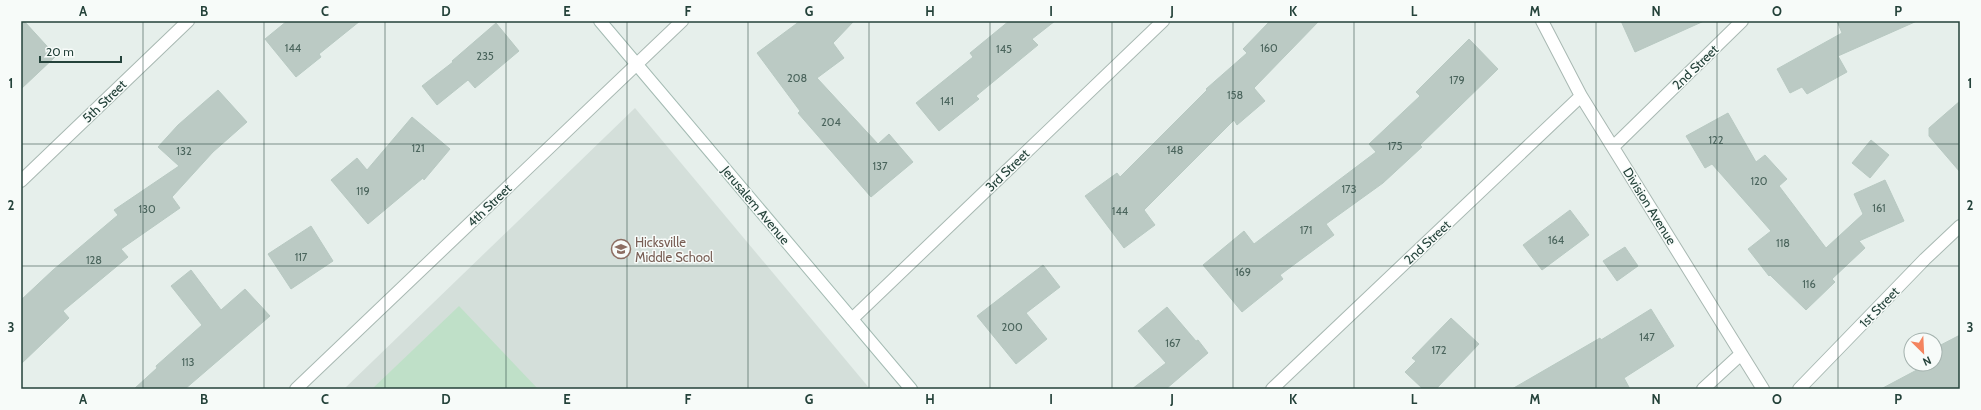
<svg xmlns="http://www.w3.org/2000/svg" width="1981" height="410" viewBox="0 0 1981 410" font-family="Cabin,sans-serif">
	<style>
		.built { fill: #d4dfda }
		.green { fill: #bfe0c8 }
		.building { fill: #bbcac4; stroke: #b8c9c2 }
		.lines { fill: none; stroke-linecap: round; stroke-linejoin: round }
		.minor-casing { stroke: #a8b8b2; stroke-width: 14 }
		.secondary-casing { stroke: #a4bbb3; stroke-width: 14 }
		.minor { stroke: #fff; stroke-width: 12 }
		.secondary { stroke: #fff; stroke-width: 12 }
		.grid { fill: none; stroke: #24423a; stroke-width: 1; stroke-opacity: 0.55 }
		.labels { text-anchor: middle; dominant-baseline: central; stroke-width: 3; stroke-linejoin: round; paint-order: stroke }
		.number-label { font-size: 11px; fill: #4a645c }
		.street-label { font-size: 13px; fill: #24423a; stroke: #f7fbf9 }
		.education-label { font-size: 13px; fill: #785e54; stroke: #f7fbf9; text-anchor: start }
		.neatline { fill: none; stroke: #24423a; stroke-width: 1.5 }
		.grid-label { font-size: 13px; text-anchor: middle; font-weight: bold; fill: #24423a }
	</style>
	<rect width="100%" height="100%" fill="#e6efeb"/>
	<path class="built" d="M635 108 870 389H344Z"/>
	<path class="green" d="M459 306 538 389H372Z"/>
	<path class="building" d="M21 21H24L56 56 21 89Z
		M287 21H360L319 54 321 57 296 77 265 39Z
		M800 21H854L833 43 844 58 817 78 878 144 889 134 913 162 871 197 798 113 800 111 757 53Z
		M1009 21H1055L1032 39 1038 45 976 96 979 99 939 131 916 103 973 57 970 53Z
		M1270 21H1319L1254 88 1265 101 1237 125 1234 120 1144 210 1155 225 1124 248 1085 196 1117 173 1120 177 1207 90 1206 89 1247 53 1243 49Z
		M1621 21H1704L1635 52Z
		M1837 21H1917L1838 56 1847 72 1807 94 1802 87 1790 93 1777 69 1842 33Z
		M496 23 519 51 475 88 468 80 437 105 422 86 453 62 452 61Z
		M1469 39 1498 69 1420 145 1422 147 1383 183 1326 224 1334 235 1280 275 1283 279 1242 312 1203 265 1244 231 1254 244 1376 152 1369 144 1420 96 1416 92Z
		M218 90 247 122 213 152 172 197 180 208 121 249 128 257 63 311 69 318 21 364V300L53 270 118 215 114 210 179 166 158 147 178 125Z
		M1960 101V172L1929 136V128Z
		M1728 113 1756 162 1765 155 1787 179 1779 186 1826 248 1863 214 1854 194 1885 180 1904 221 1859 241 1865 248 1832 279 1835 282 1806 310 1770 275 1769 276 1748 249 1771 231 1712 164 1705 168 1686 136Z
		M412 117 450 149 424 180 423 178 368 224 331 180 357 158 367 170Z
		M1871 140 1889 155 1870 178 1852 163Z
		M1570 210 1589 235 1542 270 1523 245Z
		M311 226 333 261 291 289 268 254Z
		M1625 247 1638 266 1617 281 1603 261Z
		M1043 265 1060 287 1026 313 1047 339 1016 364 977 316Z
		M191 270 221 310 245 289 270 316 185 389H134L157 368 156 366 202 325 171 286Z
		M1167 307 1196 341 1198 340 1208 353 1166 389H1132L1166 363 1138 331Z
		M1651 309 1674 346 1624 378 1630 389H1512L1600 338 1601 340Z
		M1451 318 1479 344 1436 389H1423L1405 372 1416 361 1412 358Z
		M1960 335V389H1881L1928 364H1935V348Z"/>
	<g class="lines">
		<g class="minor-casing">
			<path id="minor" d="M1542 21 1581 96 1763 389
				M1613 147 1742 21
				M21 181 188 21
				M852 319 1163 21
				M296 389 682 21
				M1272 389 1581 96
				M1703 389 1741 354
				M1799 389 1925 259 1960 226"/>
		</g>
		<g class="secondary-casing">
			<path id="secondary" d="M600 21 911 389"/>
		</g>
		<use href="#minor" class="minor"/>
		<use href="#secondary" class="secondary"/>
	</g>
	<path class="grid" d="M143 21V389M264 21V389M385 21V389M506 21V389M627 21V389M748 21V389M869 21V389M990 21V389M1112 21V389M1233 21V389M1354 21V389M1475 21V389M1596 21V389M1717 21V389M1838 21V389M21 144H1960M21 266H1960"/>
	<defs>
		<g id="school-ring" transform="scale(1)"><circle r="9.5" fill="#f7fbf9" stroke="#8d6e63" stroke-width="1.5"/><path d="M0-5L7-2L0 1L-7-2ZM-4 1L0 2.5L4 1V4Q0 6-4 4Z" fill="#8d6e63"/></g>
	</defs>
	<g fill-rule="evenodd">
		<use href="#school-ring" x="621" y="249"/>
	</g>
	<g class="labels">
		<g class="number-label">
			<text x="293" y="48">144</text>
			<text x="1269" y="48">160</text>
			<text x="1004" y="49">145</text>
			<text x="485" y="56">235</text>
			<text x="797" y="78">208</text>
			<text x="1457" y="80">179</text>
			<text x="1235" y="95">158</text>
			<text x="947" y="101">141</text>
			<text x="831" y="122">204</text>
			<text x="1716" y="140">122</text>
			<text x="1395" y="146">175</text>
			<text x="418" y="148">121</text>
			<text x="1175" y="150">148</text>
			<text x="184" y="151">132</text>
			<text x="880" y="166">137</text>
			<text x="1759" y="181">120</text>
			<text x="1349" y="189">173</text>
			<text x="363" y="191">119</text>
			<text x="1879" y="208">161</text>
			<text x="147" y="209">130</text>
			<text x="1120" y="211">144</text>
			<text x="1306" y="230">171</text>
			<text x="1556" y="240">164</text>
			<text x="1783" y="243">118</text>
			<text x="301" y="257">117</text>
			<text x="94" y="260">128</text>
			<text x="1243" y="272">169</text>
			<text x="1809" y="284">116</text>
			<text x="1012" y="327">200</text>
			<text x="1647" y="337">147</text>
			<text x="1173" y="343">167</text>
			<text x="1439" y="350">172</text>
			<text x="188" y="362">113</text>
		</g>
		<g class="street-label">
			<text transform="translate(1695 67) rotate(-44)">2nd Street</text>
			<text transform="translate(104 101) rotate(-44)">5th Street</text>
			<text transform="translate(1007 170) rotate(-44)">3rd Street</text>
			<text transform="translate(489 205) rotate(-44)">4th Street</text>
			<text transform="translate(756 205) rotate(50)">Jerusalem Avenue</text>
			<text transform="translate(1650 206) rotate(58)">Division Avenue</text>
			<text transform="translate(1427 242) rotate(-43)">2nd Street</text>
			<text transform="translate(1879 307) rotate(-46)">1st Street</text>
		</g>
		<g class="education-label">
			<text x="635" y="242">Hicksville<tspan x="635" dy="15">Middle School</tspan></text>
		</g>
	</g>
	<rect width="1981" height="410" fill="none" stroke="#f7fbf9" stroke-width="44"/>
	<g transform="translate(1923 352) rotate(156)"><circle r="19" fill="#f7fbf9" stroke="#a3b1ad"/>
	<path d="M0-3L7 15L0 10L-7 15Z" fill="#f4845f"/>
	<text y="-6" font-size="11" font-weight="bold" text-anchor="middle" fill="#24423a">N</text>
	</g>
	<path d="M40 56v6h81v-6" fill="none" stroke="#24423a" stroke-width="2"/>
	<text x="46" y="56" font-size="12" fill="#24423a" stroke="#f7fbf9" stroke-width="3" paint-order="stroke">20 m</text>
	<rect x="22" y="22" width="1937" height="366" class="neatline"/>
	<g class="grid-label">
		<text x="83" y="16">A</text>
		<text x="204" y="16">B</text>
		<text x="325" y="16">C</text>
		<text x="446" y="16">D</text>
		<text x="567" y="16">E</text>
		<text x="688" y="16">F</text>
		<text x="809" y="16">G</text>
		<text x="930" y="16">H</text>
		<text x="1051" y="16">I</text>
		<text x="1172" y="16">J</text>
		<text x="1293" y="16">K</text>
		<text x="1414" y="16">L</text>
		<text x="1535" y="16">M</text>
		<text x="1656" y="16">N</text>
		<text x="1777" y="16">O</text>
		<text x="1898" y="16">P</text>
		<text x="11" y="88">1</text>
		<text x="1970" y="88">1</text>
		<text x="11" y="210">2</text>
		<text x="1970" y="210">2</text>
		<text x="11" y="332">3</text>
		<text x="1970" y="332">3</text>
		<text x="83" y="404">A</text>
		<text x="204" y="404">B</text>
		<text x="325" y="404">C</text>
		<text x="446" y="404">D</text>
		<text x="567" y="404">E</text>
		<text x="688" y="404">F</text>
		<text x="809" y="404">G</text>
		<text x="930" y="404">H</text>
		<text x="1051" y="404">I</text>
		<text x="1172" y="404">J</text>
		<text x="1293" y="404">K</text>
		<text x="1414" y="404">L</text>
		<text x="1535" y="404">M</text>
		<text x="1656" y="404">N</text>
		<text x="1777" y="404">O</text>
		<text x="1898" y="404">P</text>
	</g>
</svg>
